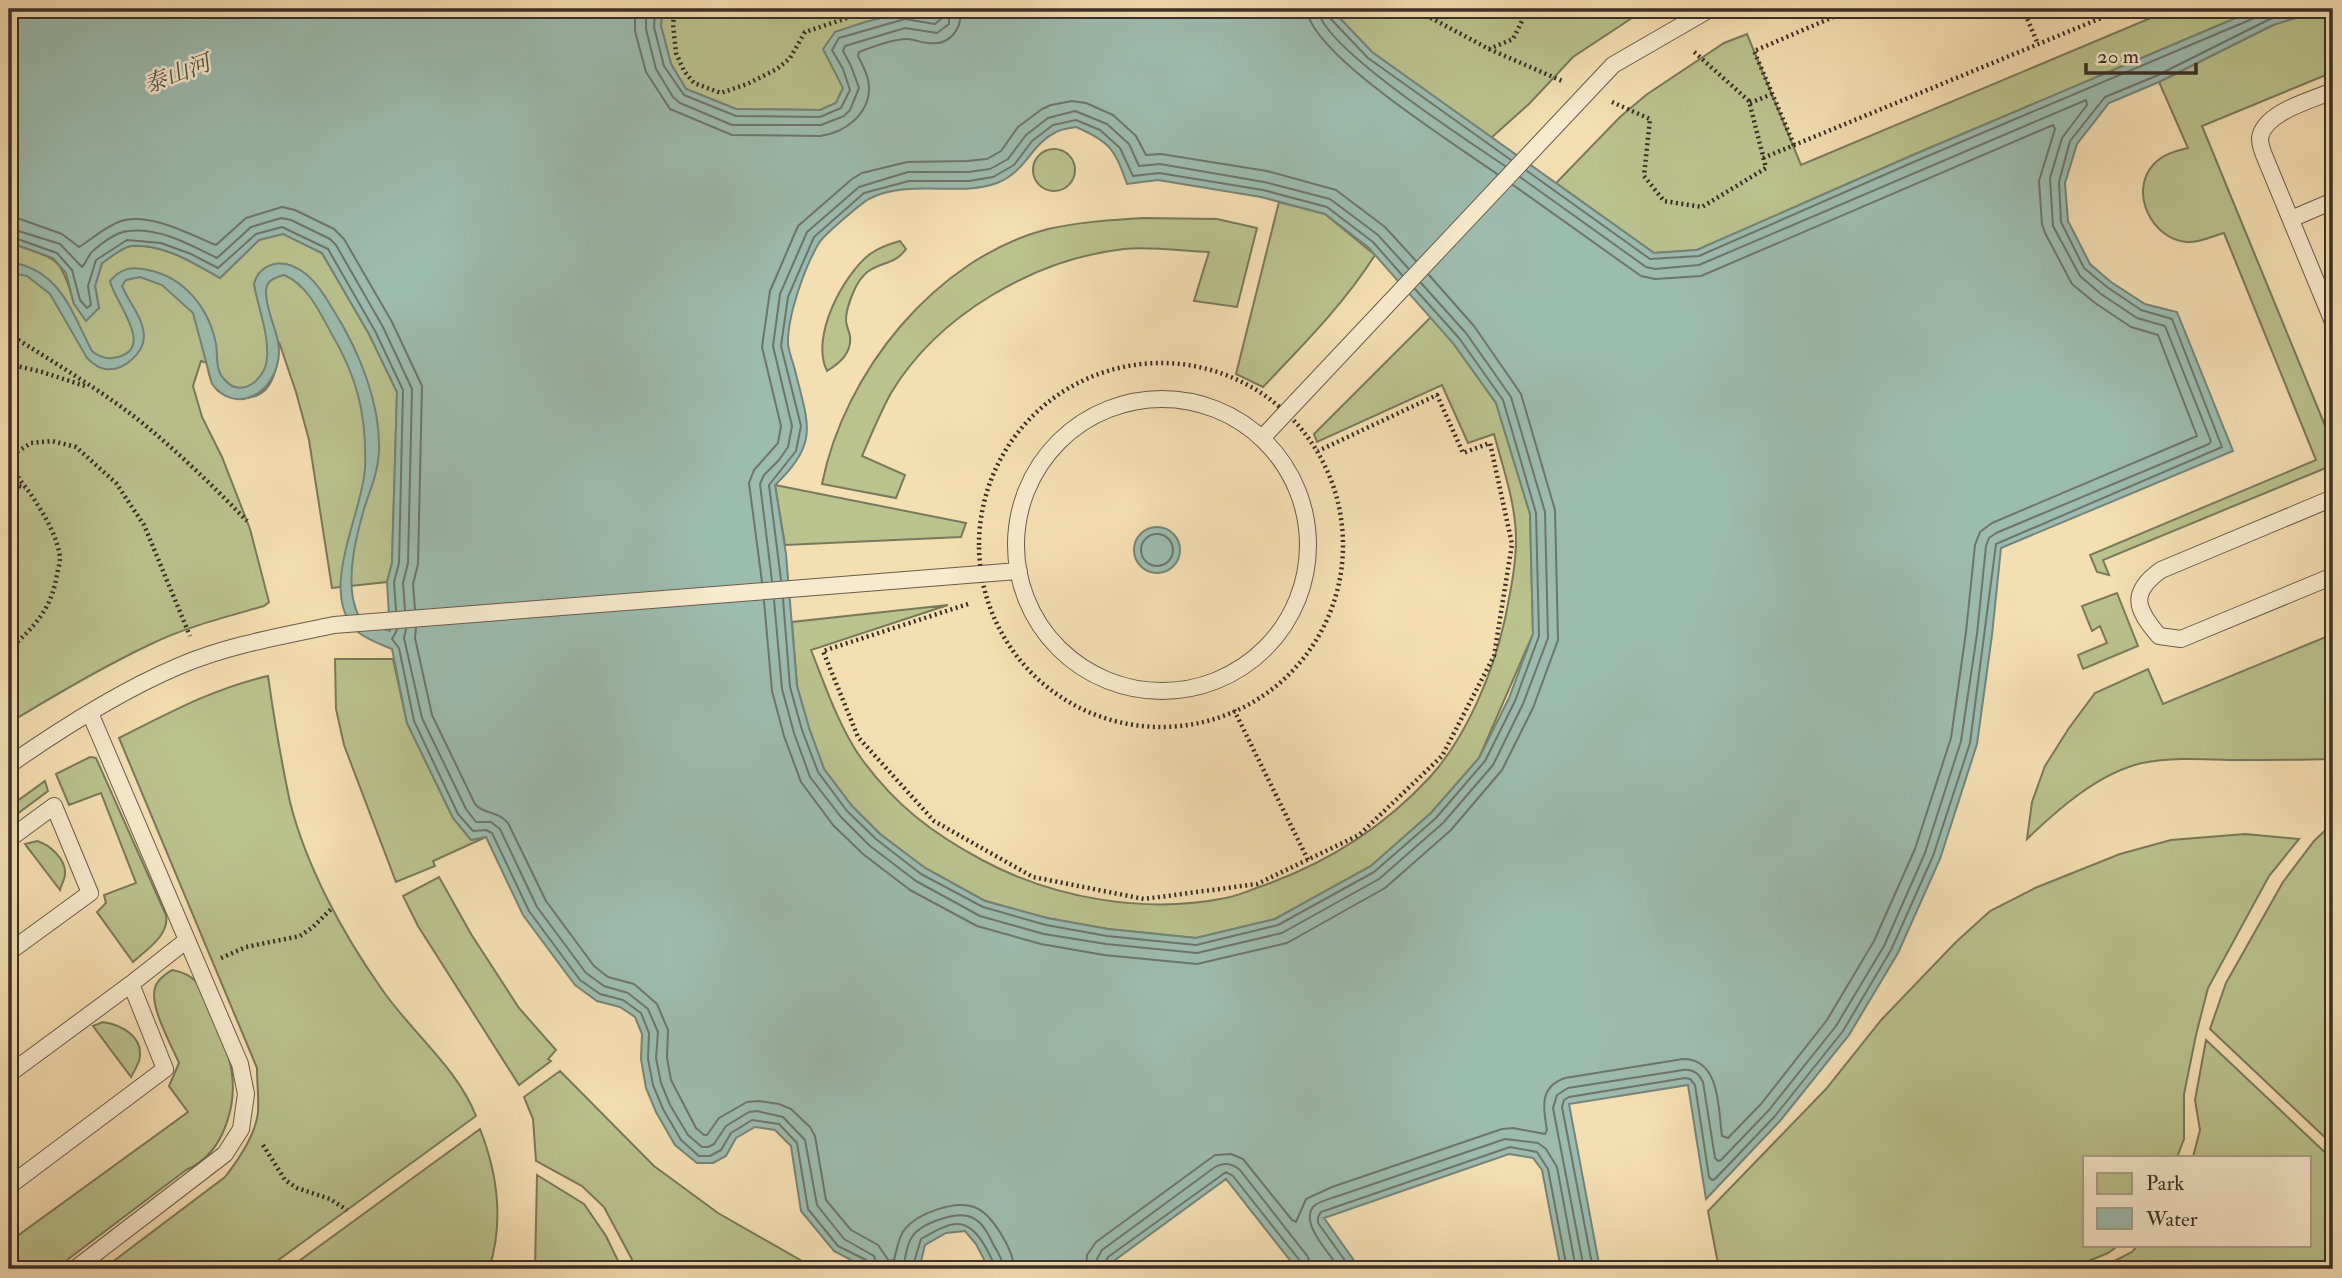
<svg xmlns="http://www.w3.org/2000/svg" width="2342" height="1278" viewBox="0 0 2342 1278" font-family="'IM FELL Double Pica','Noto Serif SC',serif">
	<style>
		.green { fill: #bac28e; stroke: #7a785c; stroke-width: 2 }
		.water { fill: #9cbcaf; stroke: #758479; stroke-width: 2; fill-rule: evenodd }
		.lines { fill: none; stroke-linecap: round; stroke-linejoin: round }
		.shore { stroke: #6c766c; stroke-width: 2 }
		.lane-casing { stroke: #695b4c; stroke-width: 18 }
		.path { stroke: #3b2f29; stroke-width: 4.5; stroke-dasharray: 2 3.5; stroke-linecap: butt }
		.lane { stroke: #f8eace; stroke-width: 16 }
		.labels { text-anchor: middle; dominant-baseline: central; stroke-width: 5; stroke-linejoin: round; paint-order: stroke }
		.water-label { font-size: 23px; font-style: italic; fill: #53524a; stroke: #f8eace }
	</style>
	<rect width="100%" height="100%" fill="#f4dfb3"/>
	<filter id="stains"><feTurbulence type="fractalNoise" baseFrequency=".00286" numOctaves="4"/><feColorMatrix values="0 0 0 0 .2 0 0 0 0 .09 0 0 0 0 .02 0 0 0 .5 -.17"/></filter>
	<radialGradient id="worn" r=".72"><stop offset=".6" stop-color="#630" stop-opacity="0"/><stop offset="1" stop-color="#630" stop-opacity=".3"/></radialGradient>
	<path class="green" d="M662 9H933L935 18 905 12 835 32 836 72 843 88 836 103 820 110 736 109 686 89 671 64 661 26Z
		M1331 9H1639L1641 12 1573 57 1529 104 1491 138 1372 52Z
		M2172 9H2257L1913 155 1697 250 1654 253 1556 183 1620 117 1646 95 1724 43 1747 34 1801 165Z
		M2324 9H2333V72L2202 126 2333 445V465L2103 560 2109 575 2097 572 2090 555 2316 460 2224 233C2212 236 2200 243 2187 242 2152 240 2128 191 2154 164 2163 154 2176 151 2188 148L2159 82 2273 25Z
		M1033 170a21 21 0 1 1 42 0a21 21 0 1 1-42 0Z
		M1279 202 1325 214 1375 255C1344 304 1303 345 1263 387L1236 374Z
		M1143 218 1217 219 1257 228 1237 307 1194 301 1209 252C1183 251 1150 246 1124 249 1034 259 938 315 891 393 880 413 871 435 862 456L905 475 896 498 822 484C844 373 935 258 1048 229 1079 222 1111 220 1143 218Z
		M283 233 322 253 369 334 397 392 392 563 387 582 332 588 309 440 296 392 279 342C277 357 278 375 266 389 253 403 222 402 213 384 209 378 208 370 207 363L201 361 193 386 202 417 222 457 250 529 269 602 264 606C226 617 186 627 151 644 102 667 55 695 9 723V242C55 261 60 251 74 304L99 308 95 286 102 263C110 258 122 247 131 246 162 243 194 263 220 278L259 240Z
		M900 241 906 249C891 271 868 256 853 293 850 300 846 312 846 320 846 325 849 331 850 336 852 353 840 363 827 371 810 337 843 275 870 254 880 247 889 244 900 241Z
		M1431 317 1453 343 1496 403 1530 514 1533 634 1479 758 1431 813 1371 866 1275 919 1196 938 1108 929 1047 918 985 901 925 868 880 834 852 806 824 769 809 728 797 686 792 622 948 605 811 650C825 685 839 727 861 758 895 805 932 833 982 860 1055 899 1145 914 1226 898 1237 896 1248 891 1259 887 1323 865 1383 828 1430 777 1467 736 1493 673 1505 619 1510 594 1516 566 1516 540 1516 504 1503 468 1494 434L1468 443 1442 385 1317 442 1314 434Z
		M775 485 966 523 961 537 785 545Z
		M2117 593 2138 646 2083 669 2078 655 2107 643 2100 626 2092 631 2082 606Z
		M2333 634V759C2299 760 2266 760 2232 760 2202 759 2171 757 2142 763 2099 773 2058 809 2027 839L2032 802 2045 766 2069 728 2095 693 2148 669 2163 704Z
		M335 659H393L407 723 453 818 471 840 486 837 433 861 435 866 396 882 344 745 336 709Z
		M268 676C274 718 281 760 290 802 306 866 343 934 381 988 410 1031 457 1067 476 1116L266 1269H103L225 1177C239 1159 255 1136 258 1113 259 1099 257 1083 257 1068L119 738C167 714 214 688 268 676Z
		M90 757 96 758 166 915C170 935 146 950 133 962L97 912 106 903 104 895 136 883 101 793 69 805 56 774Z
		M45 781 48 791 9 820V807Z
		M2333 823V1145L2210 1029 2226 983 2283 882 2314 841Z
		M2245 834 2299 839 2269 876 2208 988 2196 1035 2184 1094V1139L2177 1157H2085V1245H2119L2108 1253 2069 1269H1932L1887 1264 1845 1265 1828 1269H1719L1708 1211 1826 1089 1882 1019 1956 942 1990 911 2035 888 2120 854 2171 840Z
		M37 841C50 845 66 859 65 874 65 879 61 885 60 890L25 844Z
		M439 877 471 934 519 1008 556 1050 548 1059 551 1061 519 1085 418 926 403 896Z
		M172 970C202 975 204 995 214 1019 219 1032 226 1046 229 1059 240 1099 226 1153 186 1170L55 1269H9V1242L188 1112 169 1086 179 1063C171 1044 147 1003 156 985 160 977 166 974 172 970Z
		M103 1022C123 1025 145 1038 139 1061 137 1066 134 1072 131 1077L93 1026Z
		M2206 1040 2333 1160V1256L2322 1269H2099L2132 1252 2138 1245H2309V1157H2193L2200 1130 2195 1100Z
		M560 1071 654 1166 718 1213 816 1269H637L604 1207 582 1186 536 1161 533 1119 524 1097Z
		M480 1129C498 1175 504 1222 489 1269H288Z
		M537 1175 584 1204 606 1236 622 1269H535Z"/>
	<path class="water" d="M19 9H662L661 26 671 64 686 89 736 109 820 110 836 103 843 88 823 49 835 32 865 22 905 12 935 18 933 9H1331L1372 52 1654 253 1697 250 1913 155 2257 9H2323L2273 25 2159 82 2109 103 2077 144 2065 183 2068 221 2090 264 2111 282 2145 304 2177 312 2233 451 2001 548 1992 635 1977 744 1940 859 1898 953 1849 1035 1780 1121 1706 1199 1688 1085 1569 1104 1600 1269H1561L1542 1170 1533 1158 1509 1154 1324 1218 1360 1269H1297L1226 1179 1111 1263 1116 1269H989L976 1244 965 1231 946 1233 925 1245 919 1269H868L834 1251 801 1211 791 1146 775 1130 755 1127 736 1138 726 1156 713 1163H697L675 1145 656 1112 646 1088 641 1059 642 1034 635 1017 620 1007 597 1001 575 985 523 915 486 837 471 840 453 818 407 723 392 649C380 644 368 640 358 632 316 594 363 513 365 468 367 415 357 376 330 331 319 310 306 284 284 275 274 278 266 280 266 292 266 316 283 337 278 361 272 394 236 415 212 384L193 313 162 285 140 277 126 280 122 286C129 303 143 317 144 336 144 353 123 372 105 369 98 368 92 363 87 358L50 294 27 276 9 273V262C60 269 71 311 92 351 98 356 104 359 112 358 160 352 114 302 110 281 121 268 132 266 148 270 184 277 209 308 216 344 218 355 215 370 224 379 241 400 266 379 267 358 269 333 258 308 254 284 257 270 271 261 286 264 309 269 322 291 334 311 359 351 381 404 379 452 378 473 370 490 364 509 356 537 348 570 353 599 355 605 356 614 361 619 368 627 380 628 390 631L387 582 392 563 397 392 369 334 322 253 283 234 259 240 220 278C194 263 162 243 131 246 122 247 110 258 102 263L95 286 99 308 86 321 74 304 66 273 53 258 9 242V13ZM1076 127C1111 142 1115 150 1127 184L1158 180 1261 197 1325 214 1368 247 1453 343 1496 403 1530 514 1533 634 1509 698 1479 758 1431 813 1371 866 1275 919 1196 938 1108 929 1047 918 985 901 925 868 880 834 852 806 824 769 809 728 797 686 786 554 775 485C820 443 808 424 795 370 793 362 789 353 788 344 787 317 805 266 819 243 823 236 863 201 871 198 911 179 960 197 997 183 1026 172 1030 145 1056 132 1061 129 1070 128 1076 127Z
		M1134 550a23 23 0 1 1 46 0a23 23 0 1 1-46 0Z"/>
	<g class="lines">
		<path class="shore" d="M635 9V31L646 72 670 109 732 135 820 136C844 133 869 115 869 88 869 77 863 66 858 56L859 52C872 47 892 39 907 39 914 39 921 43 929 43 950 46 963 28 960 9
			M646 9V29L656 69 673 97 680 103 732 125H821L844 116 850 110 859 88 851 66 843 51 845 46 905 28 937 33 949 24V9
			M655 9 654 27 664 66 684 95 736 116 820 117 841 108 850 90 843 69 832 50 839 38 905 19 935 24 941 19 940 9
			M1307 9C1309 53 1459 147 1497 174
			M1318 9C1320 46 1470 142 1505 166
			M1326 9 1328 16 1368 58 1511 160
			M1527 171 1650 259 1699 256 1916 161 2252 19 2256 15 2257 9
			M1520 177 1646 267 1655 269 1699 265 2086 100 2087 105 2062 138 2050 178 2053 226 2080 276 2101 294 2137 318 2165 326 2211 441 2209 444 1996 533 1989 538 1986 546 1977 634 1961 741 1925 853 1884 946 1836 1026 1769 1110 1721 1160 1718 1161 1715 1158 1703 1082C1699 1073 1693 1069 1683 1070L1568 1088 1557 1095 1553 1108 1584 1269
			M9 217 20 219 62 234 79 247C92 239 106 226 121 221 150 212 191 235 216 245L246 218 282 207 295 210 334 229 344 239 392 322 422 386 418 564 413 584 415 609
			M9 228 60 244 82 267C87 262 88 254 94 250 102 243 117 232 128 231 160 227 190 245 217 258L251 227 281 218 291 220 330 239 336 245 383 327 412 389 408 563 403 583 405 610
			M9 236 57 253 72 270 80 300 87 308 91 305 88 286 96 260 127 240 161 243 191 254 218 268 256 234 282 227 328 249 375 331 403 390 399 563 394 582 396 610
			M1141 550a16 16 0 1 1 32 0a16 16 0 1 1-32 0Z
			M781 580 769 485 796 451 801 426 781 346 788 297 814 237 864 193 909 181H969L993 177 1014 165 1032 141 1053 125 1076 120 1100 130 1120 148 1133 176 1159 173 1263 190 1327 207 1373 242 1402 275
			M772 581 760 484 764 475 779 460 788 447 792 426 773 346 780 294 807 232 859 187 908 172H968L990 169 1008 159 1026 135 1048 118 1075 111 1107 124 1129 144 1139 166 1160 164 1264 182 1330 199 1378 235 1408 268
			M762 582 749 483 754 470 778 443 781 426 762 347 770 291 798 226 852 179 862 173 907 162 967 161 987 159 1001 151 1018 127 1042 109 1051 105 1072 101 1086 103 1113 115 1136 136 1146 155 1161 154 1267 171 1336 190 1385 227 1416 261
			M783 599 790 687 802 730 818 772 847 811 876 839 921 874 983 907 1046 925 1107 936 1196 945 1278 925 1374 872 1436 818 1485 761 1515 701 1539 636 1536 513 1503 400 1459 338 1415 289
			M774 600 782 689 794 733 810 777 841 817 870 846 916 881 980 916 1044 934 1106 944 1197 953 1282 933 1379 879 1443 823 1493 765 1523 704 1548 638 1545 512 1511 397 1466 333 1421 283
			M764 601 772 691 784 736 801 782 833 825 863 854 910 890 977 926 1041 944 1104 955 1197 964 1287 943 1385 888 1451 830 1502 770 1533 708 1558 640 1555 510 1521 394 1474 326 1429 275
			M416 628 415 638 432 715 475 804C484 815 497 810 508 823L546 901 594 966 608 977 634 984 657 1004 668 1030 667 1058 671 1080 696 1128 704 1135H707L719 1118 747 1102 758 1101 779 1104 791 1109 810 1127 815 1136 826 1200 851 1230 878 1245 889 1261 894 1260C897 1250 898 1237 905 1229 918 1213 955 1200 974 1207 992 1213 1014 1251 1014 1269
			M406 629 404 638 422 718 466 809 476 822H491L500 829 537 907 586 973 604 986 628 993 648 1009 658 1032 656 1058 661 1083 670 1105 688 1135 702 1147H708L714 1144 726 1126 749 1112 757 1111 783 1117 805 1140 817 1205 844 1239 874 1256 878 1269
			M397 630 392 639 399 648 414 721 458 814 473 831 486 830 492 833 529 911 580 980 600 994 623 1000 641 1013 649 1033 648 1059 653 1085 663 1109 681 1140 699 1156H710L721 1150 731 1133 752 1120 779 1124 797 1143 808 1209 838 1246 866 1260 870 1269
			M904 1269C904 1260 907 1245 912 1237 921 1223 958 1210 973 1218 982 1222 989 1235 993 1244 998 1252 1003 1260 1004 1269
			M912 1269 921 1239C950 1222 967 1213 986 1248 990 1255 994 1262 995 1269
			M1086 1269 1087 1255 1096 1242 1215 1155 1231 1154 1243 1159 1292 1220 1296 1222 1306 1199 1332 1187 1502 1129 1513 1128 1545 1134 1547 1130C1543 1108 1539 1087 1565 1078L1683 1059C1721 1059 1718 1109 1722 1136L1728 1138 1761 1104 1827 1020 1874 941 1915 849 1951 738 1966 632 1975 545 1980 532 1992 523 2197 436 2158 335 2131 327 2095 303 2072 284 2045 233 2042 224 2039 181 2055 129 2053 125 1701 276 1655 279 1641 276 1513 185
			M1097 1269V1259L1102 1250 1215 1167C1224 1162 1232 1163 1240 1170L1308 1257 1311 1269
			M1107 1269 1105 1263 1108 1257 1226 1172 1233 1176 1301 1262 1302 1269
			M1340 1269C1331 1255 1298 1222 1314 1206 1320 1201 1329 1199 1335 1197L1505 1139 1538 1143 1546 1149 1557 1167 1576 1269
			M1351 1269 1318 1223V1217L1321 1212 1510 1147 1537 1152 1548 1169 1567 1269
			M1593 1269 1562 1107 1564 1100 1569 1097 1685 1078 1690 1079 1695 1085 1709 1177 1712 1180 1715 1179 1775 1116 1843 1031 1891 950 1933 856 1970 743 1996 544 2222 447 2172 319 2141 310 2107 287 2084 268 2061 222 2059 182 2070 141 2105 97 2156 76 2270 19 2300 9"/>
		<g class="lane-casing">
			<path id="lane" d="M2333 91C2312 100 2264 112 2260 138 2260 143 2262 150 2264 155L2333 322
				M2291 219 2333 201
				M1016 545a146 146 0 1 1 292 0a146 146 0 1 1-292 0Z
				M1262 438 1613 65 1710 9
				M2333 498 2161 570C2129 593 2136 609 2159 636L2181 639 2333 576
				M9 765C62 728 120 691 179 666 228 645 282 636 334 625L1019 571
				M9 839 54 806 90 893 9 952
				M131 984 187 940
				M9 1074 131 984 165 1069 9 1186
				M75 1269 225 1154 241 1129 246 1094 240 1064 90 713"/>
		</g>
		<path class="path" d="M675 9 673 24 676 53 684 71 694 83 721 93 747 84 777 69 790 58 805 32 874 9
			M1417 9 1418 11 1489 49 1513 39 1528 9
			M2023 9 2038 44
			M1489 49 1562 81
			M1612 102 1650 119 1644 176 1664 201 1702 207 1766 168 1749 101 1692 50
			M1750 103 1772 94
			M1794 145 1754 51 1852 9
			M1763 158 2123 9
			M9 334C53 362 99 389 140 421 178 452 213 486 247 521
			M979 545a182 182 0 1 1 364 0a182 182 0 1 1-364 0Z
			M9 364 42 372 88 387
			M9 482 25 488
			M968 604 823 651 858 737 934 821 1033 877 1144 899 1257 884 1359 835 1442 756 1494 656 1512 544 1490 443 1463 453 1437 395 1318 451
			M9 649C34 628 52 608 57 574 58 570 60 563 60 558 58 538 45 516 34 499 22 480 11 477 17 452L31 443 52 441 76 447 116 483 144 525 190 636
			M1234 710 1308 860
			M221 958 246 947 300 936 313 927 332 908
			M263 1145 285 1180 297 1188 330 1199 347 1210"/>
		<use href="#lane" class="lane"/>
	</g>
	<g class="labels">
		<g class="water-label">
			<text transform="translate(177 74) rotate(-21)">泰山河</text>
		</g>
	</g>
	<rect width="2342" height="1278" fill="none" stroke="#f4dfb3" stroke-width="35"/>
	<rect x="10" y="10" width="2321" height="1257" fill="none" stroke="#3b2f29" stroke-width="3.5"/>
	<rect x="18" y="18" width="2307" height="1243" fill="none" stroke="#3b2f29" stroke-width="2"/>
	<rect x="2083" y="1156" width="228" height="91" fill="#f8eace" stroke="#ac9f8c" stroke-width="2"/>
	<rect x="2097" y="1173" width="35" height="21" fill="#bac28e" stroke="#ac9f8c" stroke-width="2"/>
	<text x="2146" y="1190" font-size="21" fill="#3b2f29">Park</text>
	<rect x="2097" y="1208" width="35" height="21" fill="#9cbcaf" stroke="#ac9f8c" stroke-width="2"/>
	<text x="2146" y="1226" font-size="21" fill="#3b2f29">Water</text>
	<path d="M2086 63v10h110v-10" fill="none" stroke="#3b2f29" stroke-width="3.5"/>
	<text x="2097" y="63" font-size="21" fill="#3b2f29" stroke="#f8eace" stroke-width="5" paint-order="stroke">20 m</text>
	<rect width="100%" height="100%" filter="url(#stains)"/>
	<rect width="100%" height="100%" fill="url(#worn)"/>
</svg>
